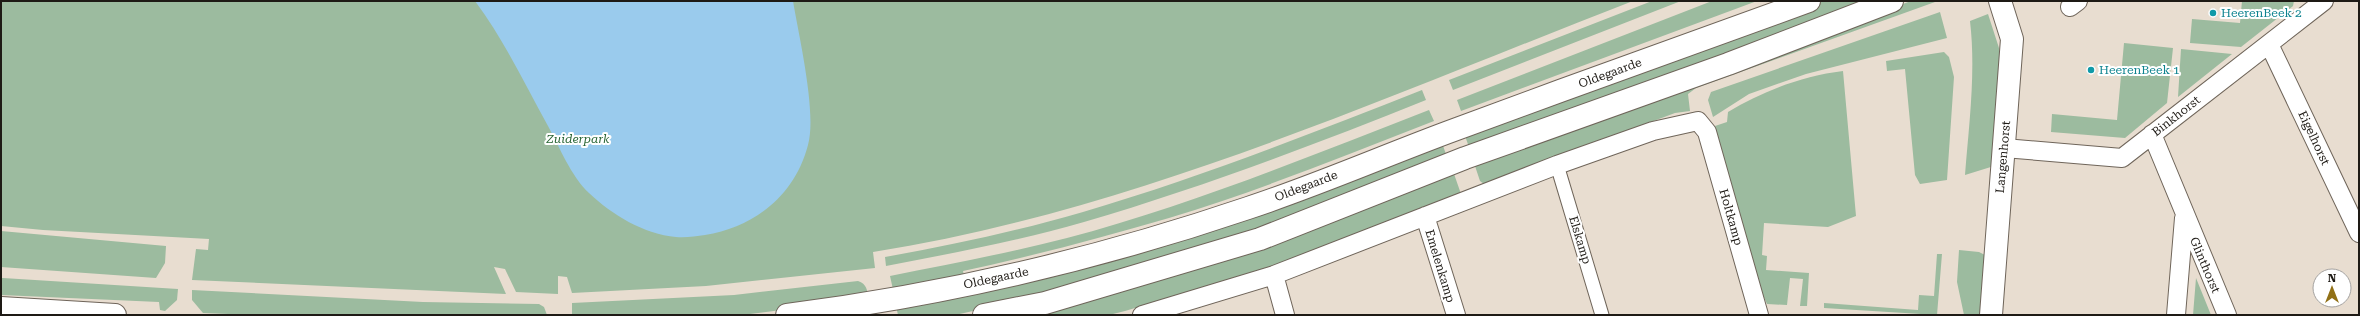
<svg xmlns="http://www.w3.org/2000/svg" width="2360" height="316" viewBox="0 0 2360 316" font-family="'Roboto Serif',serif">
	<style>
		.green { fill: #9cbb9f }
		.water { fill: #9acbed }
		.lines { fill: none; stroke-linecap: round; stroke-linejoin: round }
		.pedestrian-casing { stroke: #6f655a; stroke-width: 15 }
		.minor-casing { stroke: #6f655a; stroke-width: 20 }
		.tertiary-casing { stroke: #6f655a; stroke-width: 24 }
		.secondary-casing { stroke: #6f655a; stroke-width: 24 }
		.pedestrian { stroke: #fff; stroke-width: 13 }
		.minor { stroke: #fff; stroke-width: 18 }
		.tertiary { stroke: #fff; stroke-width: 22 }
		.secondary { stroke: #fff; stroke-width: 22 }
		.culture-dot { fill: #0f9aa8; stroke: #fff; stroke-width: 1.5 }
		.labels { text-anchor: middle; dominant-baseline: central; stroke-width: 4; stroke-linejoin: round; paint-order: stroke }
		.culture-label { font-size: 12px; fill: #0d838f; stroke: #fff; text-anchor: start }
		.street-label { font-size: 12px; fill: #1e1a15; stroke: #fff }
		.park-label { font-size: 12px; font-style: italic; fill: #286534; stroke: #fff }
	</style>
	<rect width="100%" height="100%" fill="#e8ddd0"/>
	<path class="green" d="M1 1H1633C1387 96 1134 211 873 252L875 268 706 286 572 293 567 277 558 276V294L516 292 505 269 494 267 506 294 192 280 196 249 208 250 209 239 43 230 1 226Z
		M1652 1H1681L1453 90 1449 80Z
		M1712 1H1757L1461 111 1457 100Z
		M1820 1H1871L1470 150 1464 133Z
		M1911 1 1935 2 1696 88 1688 94 1690 111 1675 113 1484 184 1480 181 1474 163Z
		M2242 1H2294L2293 6 2241 47 2190 43 2192 19 2240 23Z
		M1940 12 1947 38 1806 74 1749 94 1713 117 1708 100 1711 92Z
		M1988 14 1999 48 2001 73 1994 166 1965 175C1969 124 1976 72 1970 21Z
		M2124 43 2173 48 2167 103 2125 138 2051 132 2052 114 2117 120Z
		M2181 49 2232 54 2178 97Z
		M1944 52 1949 57 1954 77 1947 180 1920 184 1915 175 1905 69 1887 71 1886 61Z
		M1843 71 1856 216 1828 227 1764 223 1762 255 1767 256 1766 270 1809 273 1807 306H1800L1803 279 1790 278 1787 305 1767 304 1762 293 1715 126 1727 122 1728 112C1763 91 1802 76 1843 71Z
		M1422 90 1426 100C1314 145 1200 188 1084 222 1019 241 953 253 886 266L885 257C952 245 1018 231 1083 212 1198 178 1310 134 1422 90Z
		M1429 110 1434 121C1346 155 1259 191 1169 218 1101 238 1032 256 963 271L965 280 894 294 890 276C949 264 1009 253 1067 238 1191 205 1310 156 1429 110Z
		M1441 140 1448 160 1258 232 1063 291 955 315H898L896 306Z
		M1453 171 1461 194 1271 267 1125 311 1109 315H1014Z
		M1 231 166 246 165 263 156 278 1 267Z
		M1959 250 1979 252 1985 255 1983 311 1979 315H1964L1957 282Z
		M1937 254H1942L1937 315 1824 308V303L1918 310 1919 295 1934 296Z
		M1 278H3L178 289 177 300 165 311 160 310 159 302 1 295Z
		M2196 278 2211 315H2193Z
		M858 281C867 284 867 290 869 299L742 315H572V303L734 295Z
		M192 290 423 302 539 304 544 307 547 315H253L203 313 192 300Z"/>
	<path class="water" d="M475 1H793C799 37 817 113 808 145 795 195 755 227 705 235 696 236 686 238 676 237 644 234 612 215 589 193 571 176 560 148 548 126 525 84 504 40 475 1Z"/>
	<g class="lines">
		<g class="pedestrian-casing">
			<path id="pedestrian" d="M1557 165 1602 315"/>
		</g>
		<g class="minor-casing">
			<path id="minor" d="M2070 7 2078 1
				M2269 44 2359 233
				M2152 134 2227 315
				M2004 148 2122 158 2324 1
				M1425 216 1456 315
				M1274 275 1285 315
				M1142 315 1274 275 1557 165 1653 131 1698 121 1707 132 1759 315
				M2176 315 2184 218"/>
		</g>
		<g class="tertiary-casing">
			<path id="tertiary" d="M1991 315 2012 39 2000 1"/>
		</g>
		<g class="secondary-casing">
			<path id="secondary" d="M1 308 115 315
				M787 315C944 295 1098 259 1248 208 1318 185 1386 155 1454 130 1572 86 1691 44 1809 1
				M984 315 1045 303 1260 239 1465 158 1728 64 1892 1"/>
		</g>
		<use href="#pedestrian" class="pedestrian"/>
		<use href="#minor" class="minor"/>
		<use href="#tertiary" class="tertiary"/>
		<use href="#secondary" class="secondary"/>
	</g>
	<g class="culture-dot">
		<circle cx="2213" cy="13" r="4"/>
		<circle cx="2091" cy="70" r="4"/>
	</g>
	<g class="labels">
		<g class="culture-label">
			<text x="2221" y="13">HeerenBeek 2</text>
			<text x="2099" y="70">HeerenBeek 1</text>
		</g>
		<g class="street-label">
			<text transform="translate(1610 73) rotate(-20)">Oldegaarde</text>
			<text transform="translate(2176 116) rotate(-38)">Binkhorst</text>
			<text transform="translate(2314 138) rotate(65)">Eigelhorst</text>
			<text transform="translate(2003 157) rotate(-85)">Langenhorst</text>
			<text transform="translate(1306 186) rotate(-21)">Oldegaarde</text>
			<text transform="translate(1731 217) rotate(74)">Holtkamp</text>
			<text transform="translate(1580 240) rotate(73)">Elskamp</text>
			<text transform="translate(2205 265) rotate(67)">Glinthorst</text>
			<text transform="translate(1440 266) rotate(73)">Emelenkamp</text>
			<text transform="translate(996 278) rotate(-12)">Oldegaarde</text>
		</g>
		<g class="park-label">
			<text x="578" y="139">Zuiderpark</text>
		</g>
	</g>
	<rect width="2360" height="316" fill="none" stroke="#1e1a15" stroke-width="4"/>
	<g transform="translate(2332 288)"><circle r="19" fill="#ffffff" stroke="#a5a3a1"/>
	<path d="M0-3L7 15L0 10L-7 15Z" fill="#917016"/>
	<text y="-6" font-size="11" font-weight="bold" text-anchor="middle" fill="#1e1a15">N</text>
	</g>
</svg>
